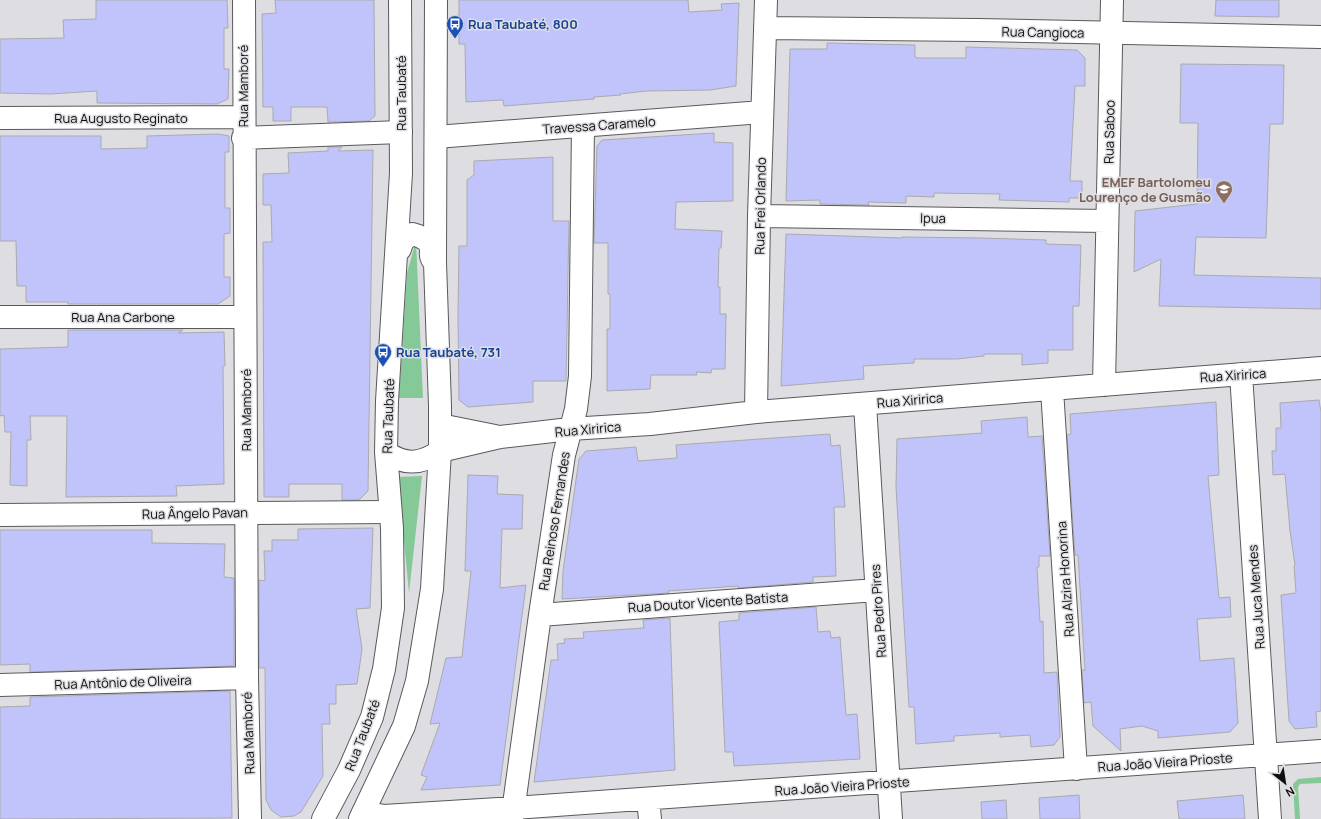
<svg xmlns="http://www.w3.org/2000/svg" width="1321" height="819" viewBox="0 0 1321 819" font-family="Manrope,sans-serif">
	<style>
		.green { fill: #84c997 }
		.building { fill: #c1c4fa; stroke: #a9aaae }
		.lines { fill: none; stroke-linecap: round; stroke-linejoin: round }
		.minor-casing { stroke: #5a5a5d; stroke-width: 24 }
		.major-casing { stroke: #5a5a5d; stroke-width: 24 }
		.minor { stroke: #fff; stroke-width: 22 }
		.major { stroke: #fff; stroke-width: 22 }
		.labels { text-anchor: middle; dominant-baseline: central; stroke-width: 3; stroke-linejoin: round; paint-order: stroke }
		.transit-label { font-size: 13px; font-weight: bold; fill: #164399; stroke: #dedee2; text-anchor: start }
		.street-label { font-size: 13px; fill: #0e0e0f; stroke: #dedee2 }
		.education-label { font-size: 13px; font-weight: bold; fill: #785e54; stroke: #dedee2; text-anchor: end }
	</style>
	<rect width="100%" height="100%" fill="#dedee2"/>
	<path class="green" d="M416 241 423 398H399L407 273Z
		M422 476 409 593 398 477Z
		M1321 777V783L1300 784 1298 787 1300 819H1295L1293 784 1298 779Z"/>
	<path class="building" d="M96 0H227L228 28H224V69H229L228 99 217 104 97 103V91L50 94 0 93V39L64 38 63 20 96 19Z
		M275 0H374L375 116 369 121 328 122 327 107H291V121H273V107H263L262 14 276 13Z
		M459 0H688L689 12 722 10 721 4 739 3 736 86 710 90 646 91 620 94 621 95 594 97V99L504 106 503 100 466 102 465 44H459Z
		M1216 0H1279V17L1215 16Z
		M827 43 915 45V57L918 58H966V47L1077 50 1085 58V86H1075L1070 181H1082V198H1069V202L999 200 1000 194 934 193V197L906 196V203L868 202 869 205 820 204V200L786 201 790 49H827Z
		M1181 64 1284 65 1283 124H1270L1266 238 1196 237 1194 275 1321 278V309L1159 306 1161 259 1134 272 1135 211 1197 204 1198 123H1180Z
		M714 133V142L733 143V201L676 202 675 229 722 231 721 248H719L718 287H720V314H726L725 369H712L711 373 696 372 697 375H651L650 389 607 391V329H610V294H608V243H594L597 146 602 140Z
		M218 134 229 136V152H225V208H230V233L224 234V277H230V296L218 304H68V302H26V286H17L16 241H0V136H101V149L147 148V136Z
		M328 147H342L338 151 373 150 368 491 359 500H342V484H289V497H264L263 242H272L271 205H263V174L289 173 288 153 328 151Z
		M553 157V221H569L566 381H533V402L468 407 459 400 458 316 459 246H467V180L474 175V161Z
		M786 234 902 238V237L982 238 1046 240V244L1081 245 1079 306H1073V350H1048V363L1022 365V354H984V356L957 359H914V363L863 366 864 379 781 386Z
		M68 330H183L178 333 224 332 225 366H223L224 484 176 486 177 496 66 497 67 416H30L31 440H27V486L10 485 11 432H5L4 415 0 416V349L68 347Z
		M1319 400 1321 412V711L1316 712 1317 727 1295 729 1289 721 1281 595 1296 593 1294 566 1295 565 1290 531 1285 474 1273 475 1272 451H1276V428H1281L1280 403Z
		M1216 402 1219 475 1208 476 1210 499 1219 598 1230 597 1231 617 1197 619 1200 661 1234 658 1238 723 1230 732 1158 738V731L1142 726 1120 729 1121 751 1093 726 1091 702 1084 703 1082 670H1085L1078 555H1075L1067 435 1071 434 1070 414Z
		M1027 417 1028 437 1042 436 1050 556H1039V567H1037L1040 622 1043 621 1044 673 1057 672 1060 737 1054 745 1031 747 1030 735 1000 737V733L954 736V741L916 744 914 707H909L896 487 897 439 982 433 981 421Z
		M830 434 831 446 840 445 845 507H834L836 576 813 577V582L738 588V586L668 591 669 593 562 599 563 571 579 459 586 451 636 447 638 461 677 458 676 445Z
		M468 475 498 476 497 494 523 495 522 529H502L500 588 526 585 500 785 421 790 427 777 421 775 440 723 430 724 446 658 462 657 471 571H465Z
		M373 528 370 608 356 609 362 649 357 684 336 685V704H329L330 724H322L323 776 301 812 294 816 281 817 271 810 266 800 265 668H259V580L265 581 264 551H272V540H298V529Z
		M0 530H152V543L225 544 224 577 234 578V666L30 672V664L0 665Z
		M816 607 818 632 830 631 831 638 840 637 846 715 857 714 860 759 734 766 733 752H725L719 622 739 620V613Z
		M670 618 675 770 534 782 551 660H558L557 644 565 643 564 639 584 638 583 632 644 628 643 620Z
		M230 691 232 818 0 819V707L30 706V697Z
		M1079 795 1080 819H1040L1039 798Z
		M1243 795 1245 819H1179L1177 801Z
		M1006 800 1007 819H982L981 802Z"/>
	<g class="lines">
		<g class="minor-casing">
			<path id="minor" d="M244 0 247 678 250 819
				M765 28 978 30 1321 37
				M0 118 243 117
				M436 137 762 112
				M243 138 401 132
				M759 216 1107 221
				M0 317H245
				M1241 374 1270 819
				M1104 385 1112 0
				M1052 389 1076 769
				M865 404 891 819
				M756 412 759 216 766 0
				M440 425 495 436
				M440 451 500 437 570 429 650 424 756 412 1321 368
				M0 515 390 512
				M540 615 876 590
				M0 685 247 678
				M648 799 650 819
				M363 813 384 816 514 808 1321 751
				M512 819 540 615 564 455 576 409 580 376 583 126"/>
		</g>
		<g class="major-casing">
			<path id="major" d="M396 254 400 249 403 240 412 234C420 236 431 240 431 250 431 254 430 255 432 259
				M386 452C405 466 422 464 440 451
				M323 819 349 770 372 717 384 669 393 608 392 528 386 452 387 401 401 173 400 0
				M360 819 404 726 417 681 432 589 440 451V406L435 263 436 0"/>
		</g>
		<use href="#minor" class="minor"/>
		<use href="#major" class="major"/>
	</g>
	<defs>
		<g id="bus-pin" transform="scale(0.9)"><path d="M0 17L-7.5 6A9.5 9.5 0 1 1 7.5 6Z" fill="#1a4fb4" stroke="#dedee2"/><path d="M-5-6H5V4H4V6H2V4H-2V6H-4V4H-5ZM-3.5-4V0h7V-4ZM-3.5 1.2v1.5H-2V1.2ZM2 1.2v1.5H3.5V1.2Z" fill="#fff"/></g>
		<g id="school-pin" transform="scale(0.9)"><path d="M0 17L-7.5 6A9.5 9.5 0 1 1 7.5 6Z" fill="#8d6e63" stroke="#dedee2"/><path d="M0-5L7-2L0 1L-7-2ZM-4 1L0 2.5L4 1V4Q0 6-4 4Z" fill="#fff"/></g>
	</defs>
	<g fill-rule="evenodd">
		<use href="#bus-pin" x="455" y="24"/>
		<use href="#school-pin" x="1224" y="189"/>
		<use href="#bus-pin" x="383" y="352"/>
	</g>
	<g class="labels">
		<g class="transit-label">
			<text x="468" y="24">Rua Taubaté, 800</text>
			<text x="396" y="352">Rua Taubaté, 731</text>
		</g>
		<g class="street-label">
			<text transform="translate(1043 32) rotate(1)">Rua Cangioca</text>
			<text transform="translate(243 86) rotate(-90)">Rua Mamboré</text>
			<text transform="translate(401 93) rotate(-90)">Rua Taubaté</text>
			<text x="121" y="118">Rua Augusto Reginato</text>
			<text transform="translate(599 125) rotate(-4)">Travessa Caramelo</text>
			<text transform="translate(1109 132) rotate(-89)">Rua Saboo</text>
			<text transform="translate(760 206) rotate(-89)">Rua Frei Orlando</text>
			<text transform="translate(933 218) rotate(1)">Ipua</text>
			<text x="123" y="317">Rua Ana Carbone</text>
			<text transform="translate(1233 375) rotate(-4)">Rua Xiririca</text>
			<text transform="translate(910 400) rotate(-5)">Rua Xiririca</text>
			<text transform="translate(246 410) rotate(-90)">Rua Mamboré</text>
			<text transform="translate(388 416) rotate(-88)">Rua Taubaté</text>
			<text transform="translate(588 429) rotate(-5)">Rua Xiririca</text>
			<text transform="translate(195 513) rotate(-1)">Rua Ângelo Pavan</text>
			<text transform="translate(554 521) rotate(-81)">Rua Reinoso Fernandes</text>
			<text transform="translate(1065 579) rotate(-94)">Rua Alzira Honorina</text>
			<text transform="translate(1256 597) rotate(-94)">Rua Juca Mendes</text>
			<text transform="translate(708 602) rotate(-4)">Rua Doutor Vicente Batista</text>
			<text transform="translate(878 611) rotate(-94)">Rua Pedro Pires</text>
			<text transform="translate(123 682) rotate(-2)">Rua Antônio de Oliveira</text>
			<text transform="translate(248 733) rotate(-92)">Rua Mamboré</text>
			<text transform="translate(362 735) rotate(-69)">Rua Taubaté</text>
			<text transform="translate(1165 762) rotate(-4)">Rua João Vieira Prioste</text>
			<text transform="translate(842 786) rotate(-4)">Rua João Vieira Prioste</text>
		</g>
		<g class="education-label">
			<text x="1211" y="182">EMEF Bartolomeu<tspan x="1211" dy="15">Lourenço de Gusmão</tspan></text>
		</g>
	</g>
	<g transform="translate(1285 783) rotate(150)" stroke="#dedee2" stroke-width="3" paint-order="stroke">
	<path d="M0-3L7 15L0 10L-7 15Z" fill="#0e0e0f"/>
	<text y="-6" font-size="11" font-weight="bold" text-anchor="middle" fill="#0e0e0f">N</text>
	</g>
</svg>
